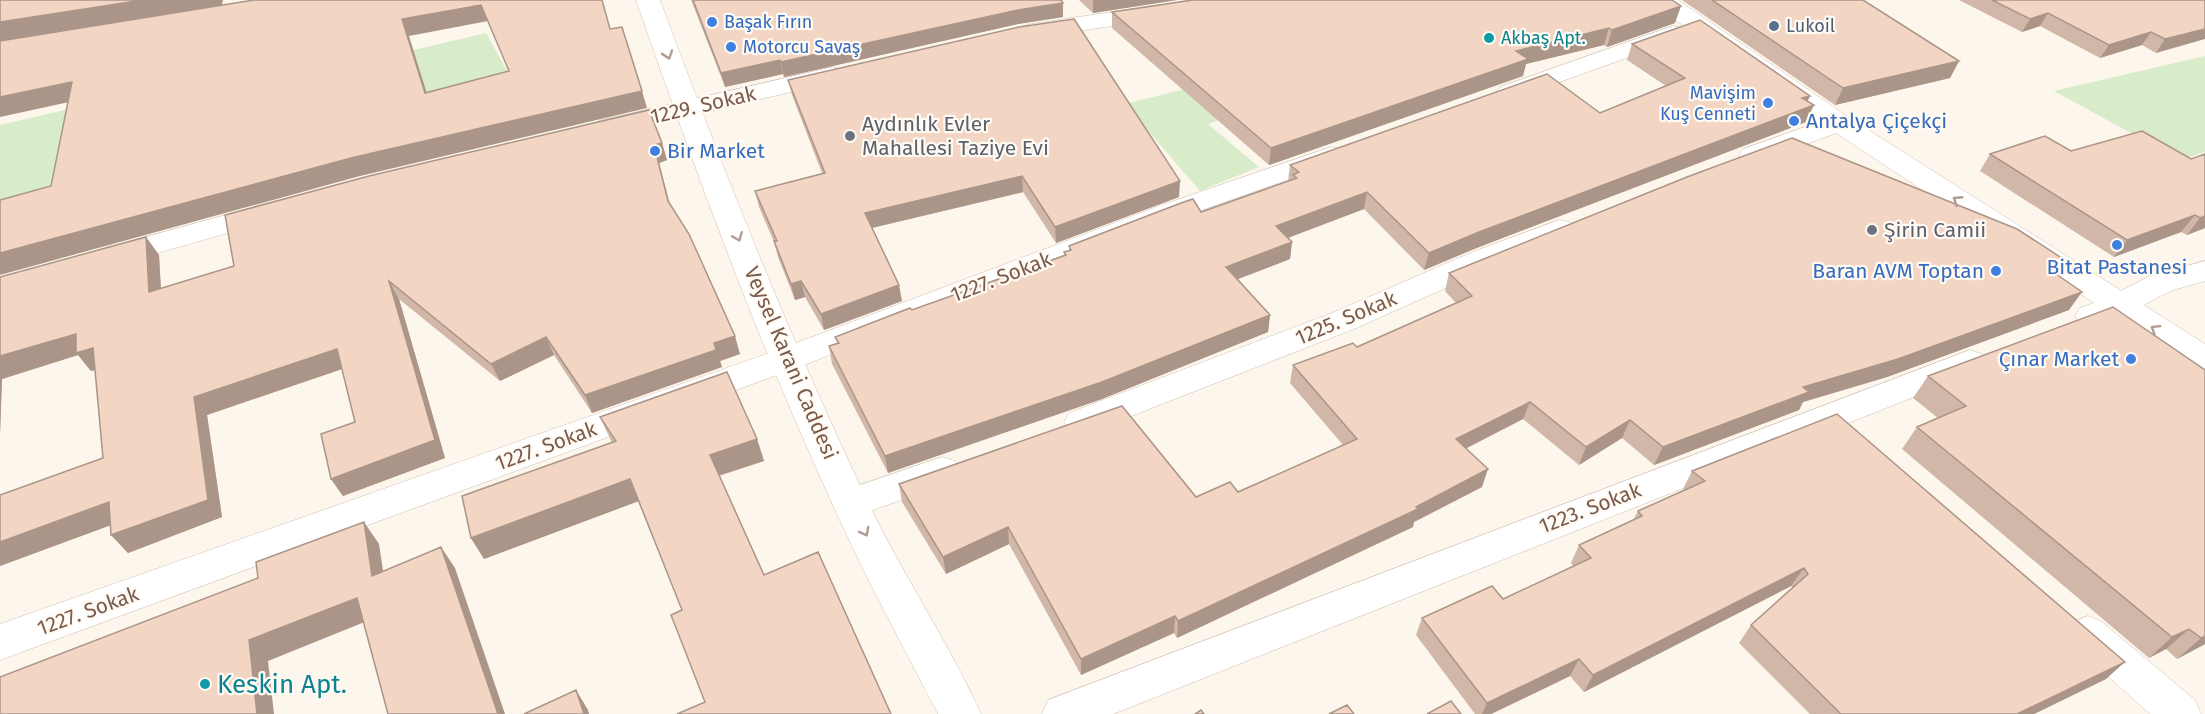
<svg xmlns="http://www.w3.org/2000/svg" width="2205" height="714" viewBox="0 0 2205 714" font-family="'Fira Sans',sans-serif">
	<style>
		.green { fill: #d8ecc9 }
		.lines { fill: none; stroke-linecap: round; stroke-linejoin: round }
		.street-casing { stroke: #d1beb0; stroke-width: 1 }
		.secondary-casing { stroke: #d6c0b0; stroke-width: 1 }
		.street { fill: #fff; fill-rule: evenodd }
		.secondary { fill: #fff; fill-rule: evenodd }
		.wall { fill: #d1b7a8 }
		.shaded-wall { fill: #aa9588 }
		.building { fill: #f3d5c3; stroke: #aa9588; stroke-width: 1.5; fill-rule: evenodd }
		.oneway { stroke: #af9d94 }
		.shop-dot { fill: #3f7fe0; stroke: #fffaf3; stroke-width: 2 }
		.service-dot { fill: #5c6f8a; stroke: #fffaf3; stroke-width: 2 }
		.culture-dot { fill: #0f9aa8; stroke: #fffaf3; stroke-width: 2 }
		.worship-dot { fill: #6b7280; stroke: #fffaf3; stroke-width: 2 }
		.labels { text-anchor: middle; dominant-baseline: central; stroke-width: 4.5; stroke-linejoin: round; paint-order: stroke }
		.far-shop-label { font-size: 18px; fill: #366cbe; stroke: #fffaf3; text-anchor: start }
		.far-service-label { font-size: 18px; fill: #4e5e75; stroke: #fffaf3; text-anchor: start }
		.far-culture-label { font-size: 18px; fill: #0d838f; stroke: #fffaf3; text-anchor: start }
		.street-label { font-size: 21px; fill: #7a5c4d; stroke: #fffaf3 }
		.shop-label { font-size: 21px; fill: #366cbe; stroke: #fffaf3; text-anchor: start }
		.worship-label { font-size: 21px; fill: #5b616d; stroke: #fffaf3; text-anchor: start }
		.near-culture-label { font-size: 26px; fill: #0d838f; stroke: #fffaf3; text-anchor: start }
	</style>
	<rect width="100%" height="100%" fill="#fdf6ec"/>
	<path class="green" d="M486 33 510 76 383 107 376 59Z
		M2205 56V152L2180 160 2054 91Z
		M1189 88 1248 110 1208 124 1259 167 1200 191 1142 124 1121 105Z
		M69 109 64 191 0 205V125Z"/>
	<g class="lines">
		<g class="street-casing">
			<path id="street" d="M1192 0H1251L1247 5 1239 7 1032 38 1023 36 1020 31 1023 26 1032 24Z
				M1673 26 1682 28 1685 33 1682 38 1518 97 1509 100 1500 97 1496 92 1500 87Z
				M833 67 842 70 846 75 842 80 608 135 599 133 595 127 599 121Z
				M1839 115 1848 117 1852 123 1848 129 1753 163 1743 161 1739 155 1743 149Z
				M1331 147 1341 149 1345 155 1341 161 1179 218 799 367 0 660V624L775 351 1159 206Z
				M270 203 280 206 285 212 280 218 109 267 98 264 94 257 98 250Z
				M1559 220 1569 222 1574 229 1569 236 1497 265 1354 329 1093 431 1081 435 1069 431 1064 422 1069 413 1332 313 1475 251Z
				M2205 261V281C2193 285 2180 287 2169 292 2142 303 2111 332 2080 324L2075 316 2080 308 2107 298 2148 277Z
				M1970 350 1982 354 1987 362 1982 370 1113 714H1042L1048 700Z
				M942 457 955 461 960 471 955 481 850 518 837 513 832 503 837 493Z
				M2088 616 2102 622 2195 700 2201 714H2150L2074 646 2068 634 2074 622Z"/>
		</g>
		<g class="secondary-casing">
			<path id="secondary" d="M636 0H660C723 170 790 339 868 502 902 574 948 641 981 714H938C902 644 864 575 832 503 757 340 695 170 636 0Z
				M1650 0H1678L1848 117 2205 344V372L2193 368 1830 129 1654 5Z"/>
		</g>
		<use href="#street" class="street"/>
		<use href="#secondary" class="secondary"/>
	</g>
	<path class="wall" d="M691 0H1061L1063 3V17L1018 24 784 77 783 74 725 87Z
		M1079 0H1177L1093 13Z
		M1682 0H1863L1959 61 1950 78 1835 105Z
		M1959 0H2205L2156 53 2142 45 2100 58 2040 26 2022 32Z
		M1112 12 1675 23 1607 47 1604 45 1526 64 1523 76 1269 165 1112 28Z
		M1632 44 1808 101 1806 122 1474 249 1424 270 1364 209 1288 238 1292 242 1290 259 1238 279 1270 315 1268 332 1102 399 888 473 832 364 829 346 837 343 835 337 1064 255V252L1069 251V246L1201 212 1288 181 1290 165 1600 113 1666 86 1627 60Z
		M788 80 1179 197 1056 243 1023 192 872 228 902 301 824 330 805 297 795 300 778 257 774 242 759 207 755 191 822 173 792 95Z
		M662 143 667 160 659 163 670 204 740 354 720 361 722 367 592 413 554 355 500 381 399 299 445 458 343 496 331 479 355 422 342 369 207 415 222 517 128 553 111 535 110 525 0 566V495L103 458 95 370 91 371 78 355 2 379 0 435V277L146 237 159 255 161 289Z
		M2071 151 2191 159 2205 154V228L2187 235 2181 232 2114 257 1980 171 1990 154Z
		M1449 273 2058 276 2069 310 1887 377 1803 402 1799 410 1654 465 1622 438 1579 465 1523 419 1467 448 1482 487 1414 522 1413 527 1177 638 1174 633 1081 675 1009 544 946 574 902 502 899 484 1196 497 1238 492 1343 445 1290 383 1293 365 1357 347 1456 303 1445 291Z
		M2113 307 2205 644 2177 659 2166 649 2149 658 1902 449 1917 427 1938 418 1913 398 1928 376Z
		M600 417 757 439 764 461 719 476 764 575 705 702 682 610 638 501 484 559 471 538 612 443Z
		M1692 471 2106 679 2034 714H1810L1739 643 1751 625 1793 588 1791 586 1584 692 1570 676 1491 714H1475L1416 635 1422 618 1503 599 1573 566 1571 563 1579 545 1634 519 1638 511 1684 490 1683 489Z"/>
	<path class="shaded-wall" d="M143 0H223L222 5 0 41V22Z
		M1093 0H1177L1093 13Z
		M1063 3V17L1018 24 784 77 781 62 1018 10Z
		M481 5 488 21 409 36 432 110 425 93 402 19Z
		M1681 6 1675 23 1607 47 1612 30Z
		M2048 13 2040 26 2022 32 2030 19Z
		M1609 28 1604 45 1526 64 1523 76 1269 165 1271 148 1516 51Z
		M2205 29V39L2156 53 2165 39Z
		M2151 32 2142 45 2100 58 2109 45Z
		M780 60 783 74 725 87 721 73Z
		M1959 61 1950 78 1835 105 1843 88Z
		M72 82 83 99 0 117V97Z
		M642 91 647 108 360 176 0 275V253L351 158Z
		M1810 96 1804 109 1814 105 1806 122 1474 249 1424 270 1429 253 1802 98Z
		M662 143 667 160 659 163 673 219 654 145Z
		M1022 176 1023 192 867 229 865 213Z
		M1180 181 1179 197 1056 243 1055 227Z
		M1367 192 1364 209 1274 243 1276 226Z
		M2195 215 2181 232 2114 257 2127 240Z
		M2205 216V228L2187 235 2200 218Z
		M146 237 159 255 162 310 149 292Z
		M1292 242 1290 259 1225 284 1226 267Z
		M2068 262 2055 280 2049 269Z
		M389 281 399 299 445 458 343 496 331 479 435 440Z
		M801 281 805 297 795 300 791 284Z
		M899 285 902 301 824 330 821 314Z
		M2082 292 2069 310 1887 377 1803 402 1799 410 1654 465 1663 447 1803 387Z
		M1270 315 1268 332 1102 399 888 473 885 456Z
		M76 334 93 348 107 366 91 371 78 355 2 379 0 435V356Z
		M735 336 740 354 720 361 722 367 592 413 585 395 714 343Z
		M546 337 554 355 500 381 491 364Z
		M337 349 348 367 207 415 222 517 128 553 111 535 194 397Z
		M1530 402 1523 419 1451 456 1456 439Z
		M1630 420 1622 438 1579 465 1586 447Z
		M757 439 764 461 717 476 710 455Z
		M1488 469 1482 487 1414 522 1413 527 1177 638 1178 621 1416 507Z
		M630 479 639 501 484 559 471 538Z
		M109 502 125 520 0 566V542Z
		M364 522 379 544 387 597 372 576Z
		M1008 527 1009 544 946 574 943 557Z
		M441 547 455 568 505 714H498Z
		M1804 568 1791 586 1584 692 1593 675Z
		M357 598 372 619 268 661 274 714H257L249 640Z
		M1175 616 1174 633 1081 675V659Z
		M2189 629 2166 649 2149 658 2172 637Z
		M2205 636V644L2177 659 2201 638Z
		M1579 659 1570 676 1491 714H1482L1487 703Z
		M2125 662 2106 679 2034 714H2017Z
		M576 690 588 710 589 714H584Z"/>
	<path class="building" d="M0 0H143L0 22Z
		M254 0H602L610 29 622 27 642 91 351 158 0 253V200L51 186 72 82 0 97V41ZM481 5 509 71 425 93 402 19Z
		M693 0H1061L1063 3 1018 10 781 62 780 60 721 73Z
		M1193 0H1672L1681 6 1612 30 1609 28 1516 51 1528 59 1271 148 1112 12Z
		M1712 0H1863L1959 61 1843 88Z
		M1992 0H2205V29L2165 39 2151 32 2109 45 2048 13 2030 19Z
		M1074 19 1180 181 1055 227 1022 176 865 213 899 285 821 314 801 281 791 284 774 241H777L755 191 825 173 788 80 1019 27Z
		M1700 20 1810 96 1802 98 1814 105 1479 232 1429 253 1367 192 1276 226 1292 242 1226 267 1270 315 1102 382 885 456 829 346 839 343 835 337 910 308 912 310 1066 255 1064 252 1071 250 1069 246 1181 203 1193 199 1201 212 1297 178 1293 175 1299 172 1290 165 1547 74 1600 113 1685 78 1632 44Z
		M649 110 662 143 654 145 668 201 689 234 735 336 714 343 716 350 585 395 546 337 491 364 389 281 435 440 331 479 321 434 355 422 337 349 194 397 208 500 111 535 109 502 0 542V495L103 458 93 348 76 353V334L0 356V277L146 237 149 292 234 266 225 215 369 176Z
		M2142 131 2191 159 2205 154V216L2200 218 2195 215 2127 240 1990 154 2045 136 2071 151Z
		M1792 138 2017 229 2068 262 2049 269 2082 292 1898 359 1803 387 1809 392 1663 447 1630 420 1586 447 1530 402 1456 439 1488 469 1416 507 1418 509 1178 621 1175 616 1081 659 1008 527 943 557 899 484 1122 406 1196 497 1230 482 1238 492 1357 439 1293 365 1353 343 1357 347 1472 296 1449 273 1687 177Z
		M2113 307 2205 370V636L2201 638 2189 629 2172 637 1917 427 1966 406 1928 376Z
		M727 372 757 439 710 455 764 575 818 552 891 714H677L705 702 671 615 682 610 630 479 471 538 462 496 616 441 600 417Z
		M1837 414 2125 662 2017 714H1841L1751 625 1808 574 1804 568 1593 675 1579 659 1487 703 1422 618 1492 586 1503 599 1591 558 1579 545 1642 516 1638 511 1705 481 1692 471Z
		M364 522 372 576 441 547 498 714H388L357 598 249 640 257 714H0V677L258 578 256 562Z
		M576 690 584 714H524Z
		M1451 701 1461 714H1427Z
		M1347 705 1354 714H1329Z
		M1201 710 1204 714H1195Z"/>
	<defs><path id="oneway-chevron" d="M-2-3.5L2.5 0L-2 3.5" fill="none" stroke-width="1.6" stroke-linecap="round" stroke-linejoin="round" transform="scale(1.5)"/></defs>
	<g class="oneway">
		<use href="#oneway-chevron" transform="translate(668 55) rotate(71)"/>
		<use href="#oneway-chevron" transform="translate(1957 200) rotate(-147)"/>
		<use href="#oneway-chevron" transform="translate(738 237) rotate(68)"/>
		<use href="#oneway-chevron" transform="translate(2155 329) rotate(-148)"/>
		<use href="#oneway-chevron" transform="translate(865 532) rotate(62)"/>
	</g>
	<g class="shop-dot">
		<circle cx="712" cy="22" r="6"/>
		<circle cx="731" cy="47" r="6"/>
		<circle cx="1768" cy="103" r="6"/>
		<circle cx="1794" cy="121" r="6"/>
		<circle cx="655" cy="151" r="6"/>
		<circle cx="2117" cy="245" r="6"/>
		<circle cx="1996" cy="271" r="6"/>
		<circle cx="2131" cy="359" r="6"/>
	</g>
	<circle class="service-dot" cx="1774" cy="26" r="6"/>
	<g class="culture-dot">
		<circle cx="1489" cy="38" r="6"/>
		<circle cx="205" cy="684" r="6"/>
	</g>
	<g class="worship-dot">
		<circle cx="850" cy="136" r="6"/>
		<circle cx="1872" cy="230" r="6"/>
	</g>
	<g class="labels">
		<g class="far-shop-label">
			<text x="724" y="22">Başak Fırın</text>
			<text x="743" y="47">Motorcu Savaş</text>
			<text x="1756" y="93" text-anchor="end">Mavişim<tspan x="1756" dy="21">Kuş Cenneti</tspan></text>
		</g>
		<g class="far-service-label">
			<text x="1786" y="26">Lukoil</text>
		</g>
		<g class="far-culture-label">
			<text x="1501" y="38">Akbaş Apt.</text>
		</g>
		<g class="street-label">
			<text transform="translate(703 105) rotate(-13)">1229. Sokak</text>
			<text transform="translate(1001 277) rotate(-21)">1227. Sokak</text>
			<text transform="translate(1346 318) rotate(-23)">1225. Sokak</text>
			<text transform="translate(791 363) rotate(67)">Veysel Karani Caddesi</text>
			<text transform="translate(546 446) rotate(-20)">1227. Sokak</text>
			<text transform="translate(1590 508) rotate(-21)">1223. Sokak</text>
			<text transform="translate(88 611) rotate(-20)">1227. Sokak</text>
		</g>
		<g class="shop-label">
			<text x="1806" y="121">Antalya Çiçekçi</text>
			<text x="667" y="151">Bir Market</text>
			<text x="2117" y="267" text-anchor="middle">Bitat Pastanesi</text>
			<text x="1984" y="271" text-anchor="end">Baran AVM Toptan</text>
			<text x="2119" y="359" text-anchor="end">Çınar Market</text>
		</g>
		<g class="worship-label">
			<text x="862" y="124">Aydınlık Evler<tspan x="862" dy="24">Mahallesi Taziye Evi</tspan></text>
			<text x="1884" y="230">Şirin Camii</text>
		</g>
		<g class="near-culture-label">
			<text x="217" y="684">Keskin Apt.</text>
		</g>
	</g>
</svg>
